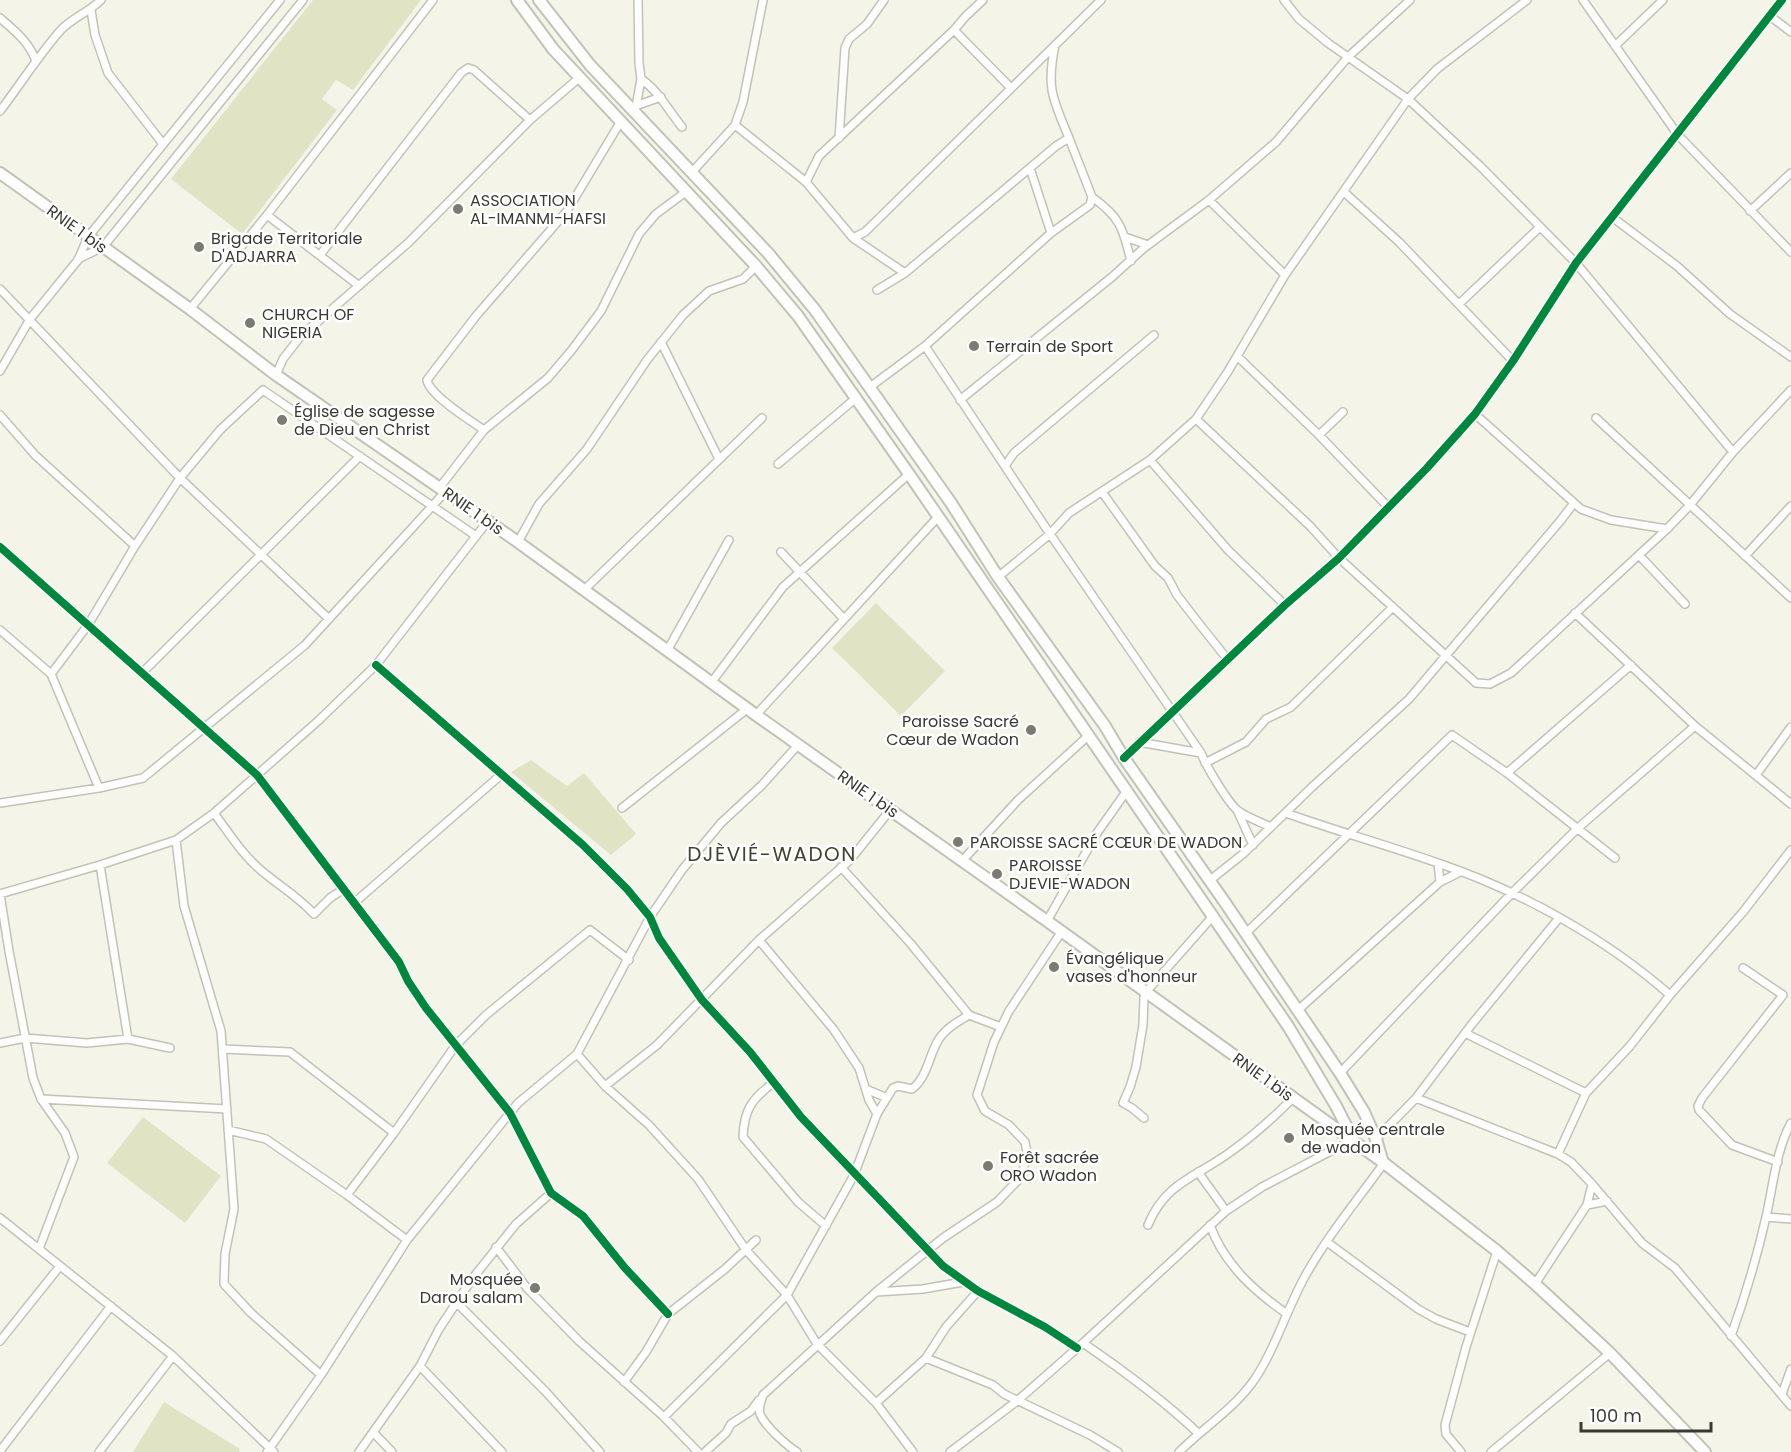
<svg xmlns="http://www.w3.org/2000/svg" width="1791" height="1452" viewBox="0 0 1791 1452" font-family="Poppins,sans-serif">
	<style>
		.green { fill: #e1e3c5 }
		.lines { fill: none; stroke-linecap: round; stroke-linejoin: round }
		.street-casing { stroke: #c1c2b8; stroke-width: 10 }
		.primary-casing { stroke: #c1c2b8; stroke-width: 14 }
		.street { stroke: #fdfefc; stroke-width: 7 }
		.primary { stroke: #fdfefc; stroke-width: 10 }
		.cycleway-casing { stroke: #fff; stroke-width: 11 }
		.cycleway { stroke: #00873e; stroke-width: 8 }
		.poi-dot { fill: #7a7b71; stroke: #fff; stroke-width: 2 }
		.labels { text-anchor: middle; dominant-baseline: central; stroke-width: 5; stroke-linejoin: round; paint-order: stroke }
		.poi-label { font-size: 16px; fill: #393a31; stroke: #fff; text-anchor: start }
		.street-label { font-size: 16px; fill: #393a31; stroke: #fff }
		.quarter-label { font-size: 20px; letter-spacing: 1.5px; fill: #424330; stroke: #fff }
	</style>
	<rect width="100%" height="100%" fill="#f4f5e8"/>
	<path class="green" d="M313 0H421L353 90 336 80 322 99 337 110 242 234 171 179Z
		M876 603 945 671 901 716 832 648Z
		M531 760 567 786 584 773 636 834 611 855 511 772Z
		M143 1117 221 1176 185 1223 107 1163Z
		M164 1402 240 1449 239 1452H133Z"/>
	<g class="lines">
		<g class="street-casing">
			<path id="street" d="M1284 0 1299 19 1328 43 1408 99 1480 166 1576 263 1733 452
				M1583 0 1678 135 1791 252
				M91 10 95 35 108 73 163 144
				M1770 16 1791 32
				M0 18C15 31 29 42 36 61
				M954 30 1010 87
				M1615 46 1663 0
				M641 79C659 91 668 110 682 127
				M638 105 661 97
				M0 111C20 85 38 56 60 31 71 18 88 13 101 0
				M635 112 641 79 639 63 638 0
				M735 125 806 182 853 238 905 273
				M839 138 845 48 849 39 867 24 884 0
				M1030 168 1051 233
				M693 171 735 125 743 102 763 0
				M806 182 819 156 954 30 965 17 983 0
				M1344 192 1399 242 1513 361
				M1092 197C1120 217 1123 228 1131 261
				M1209 200 1276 142 1348 57 1410 0
				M1750 211 1791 173
				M267 215 358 285
				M1612 217 1677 266 1730 314 1791 357
				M1125 237 1148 245
				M853 238 865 232 1101 0
				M320 255 461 73 468 68 474 70 530 120
				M78 259 103 247 303 0
				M0 289 180 478 329 619
				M877 290 905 273 1056 146 1069 138C1053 99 1046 89 1055 45
				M1459 304 1540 227
				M190 309 267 215 433 0
				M661 342 719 459
				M925 346 1051 233 1090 205 1092 197 1069 138
				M1237 356 1319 435 1389 508
				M0 371 30 319 78 260 88 237 280 0
				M276 375 283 359 300 337 408 243 530 120 579 78
				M870 387 925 346 1050 534 1201 753C1206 766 1227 801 1237 810 1246 817 1260 822 1271 827
				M960 400 1112 277 1144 248 1209 200 1285 275
				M1475 414 1581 509 1611 520 1667 529
				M0 415 35 455 135 546
				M1596 418 1791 598
				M1196 419 1310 526 1339 558 1476 683 1490 684 1511 673 1667 529 1690 505 1733 452 1791 390
				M484 430C471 421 429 395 427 380L476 316 567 211 621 121
				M1319 435 1343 412
				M1150 460 1228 550 1285 605
				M778 464 856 398
				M1005 466 1014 453 1154 335
				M440 487 484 430 548 378 571 351 601 311 639 234 656 214 687 191
				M1102 492 1155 566 1168 578 1177 595 1197 621 1228 660
				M518 542 539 504 587 449 647 360 683 315 709 291 743 279 756 266
				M0 547 257 775 399 962 408 981 426 1008 510 1113 551 1193 583 1216 625 1268 668 1314
				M781 552 843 618
				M1639 555 1685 604
				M1745 556 1791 506
				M998 577 1050 534 1069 513 1150 460 1196 419 1227 373 1285 275 1408 99 1437 69 1527 0
				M584 590 762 418
				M1575 613 1695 726 1791 804
				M0 630 51 674 99 788
				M667 651 729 540
				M376 665 583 845 627 889 650 917 659 938 702 1000 750 1052 801 1117 943 1266 978 1291 1045 1327 1077 1348
				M142 673 360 456
				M51 674 88 625 135 546 180 478 220 430 263 390 476 536
				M711 683 783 587 909 474
				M756 715 938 517
				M1139 742 1201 753
				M1124 758 1285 605 1339 558 1427 468 1475 414 1513 361 1576 263 1782 0
				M1205 763 1246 742 1266 719 1291 707 1393 607
				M1507 773 1631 665
				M1756 775 1791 727
				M0 803 99 788 143 778 305 645 446 491
				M622 808 747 709
				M1237 810 1253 845
				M214 813C229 833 243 856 263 872 281 887 297 896 314 914L330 898 344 889
				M1286 813C1336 831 1387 845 1438 863 1520 891 1604 937 1670 995
				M176 840 184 906 221 1031 234 1209 225 1254 224 1284 251 1313 321 1375
				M962 861 1018 800 1088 736
				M1438 863 1440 882
				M100 865 128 1039
				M841 867 911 944 969 1015 1001 1027
				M1209 881 1243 854 1312 787 1409 699 1561 520 1574 503
				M0 894 100 865 176 840 214 813 318 721 376 665 487 522
				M0 894 9 951 33 1078 41 1099 65 1133 74 1157 39 1249
				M354 903 502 774
				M1047 921 1097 833 1126 792
				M1245 934 1452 735 1507 773 1615 858
				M759 940 834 1030 859 1068 869 1100 877 1114
				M1743 968 1783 995 1702 1098 1698 1106 1699 1110 1732 1145 1778 1162
				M1297 1011 1440 882 1460 872
				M1465 1033 1586 1093
				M0 1043 25 1038 87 1043 128 1039 170 1048
				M223 1049 290 1052 394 1133
				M577 1054 605 1086 649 1125 698 1179 746 1250 787 1295 817 1344 876 1403 913 1452
				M1340 1073 1511 894 1578 828 1695 726
				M774 1082C752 1099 744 1109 743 1137L798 1202 826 1226
				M605 1086 657 1045 759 940 850 860 891 809
				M866 1089 887 1098
				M1416 1098 1558 1154 1571 1162 1592 1184 1642 1243 1675 1268 1791 1406
				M41 1099 227 1109
				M1144 1118 1132 1108 1123 1103 1130 1087 1136 1067 1143 1025 1144 997 1146 992 1213 916
				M228 1130 266 1139 347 1195 407 1240
				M1376 1139 1416 1098 1472 1024 1559 918
				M1558 1154 1586 1093 1630 1046 1670 995 1743 912 1791 850
				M1198 1172 1226 1211
				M347 1195 394 1133 455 1046 486 1015 590 930 629 960
				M1587 1205 1607 1201
				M1766 1217 1791 1219
				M0 1218 173 1356 274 1452
				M1148 1225C1165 1183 1196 1177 1229 1153 1252 1137 1273 1118 1293 1098
				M1210 1225C1224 1264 1254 1291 1287 1314
				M1327 1242 1418 1309 1436 1319 1470 1332
				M496 1247 527 1288 579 1341 664 1417 698 1452
				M1535 1284 1587 1205 1592 1184
				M876 1292 923 1289 963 1282
				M457 1303 546 1392 600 1452
				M1731 1336C1745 1297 1757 1257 1766 1217 1773 1187 1776 1150 1791 1123
				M0 1341 60 1266
				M1083 1343C1124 1371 1162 1399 1198 1433
				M926 1358 993 1385 1004 1394 1090 1435 1118 1452
				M420 1366 502 1452
				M624 1382 646 1352 668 1314 725 1269 756 1240
				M1782 1394 1791 1369
				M876 1403 926 1358 946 1327 978 1291
				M664 1417 787 1295 854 1175 877 1114 893 1088 898 1086 912 1089C928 1077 929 1054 939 1039 946 1028 959 1021 969 1015
				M373 1432 392 1452
				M0 1451 111 1306
				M99 1452 173 1356
				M267 1452 321 1375 407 1240 518 1103 577 1054 650 917 682 870 721 823 762 785 798 745
				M359 1452 420 1366 439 1329 472 1279 516 1224 551 1193
				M705 1452 726 1433 731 1424 751 1411 759 1400
				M797 1452C786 1445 765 1426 760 1414 758 1408 761 1401 763 1395L876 1292 943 1238 997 1202 1022 1176 1027 1152 1025 1142 1009 1125 985 1111 977 1095 994 1042 1009 1011 1062 931
				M950 1452 1017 1401 1083 1343 1226 1211 1262 1187 1352 1140
				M1179 1452C1202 1429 1232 1410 1252 1383 1272 1356 1286 1312 1303 1280 1325 1239 1356 1202 1384 1163
				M1461 1452 1446 1434 1445 1425 1466 1347 1497 1251
				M1491 1452 1610 1353"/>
		</g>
		<g class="primary-casing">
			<path id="primary" d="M517 0 553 49 756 266 798 316 909 474 1288 1026 1336 1106 1354 1141
				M539 0 590 65 768 253 815 310 951 503 998 577 1105 726 1124 758 1226 904 1340 1073 1364 1112 1376 1139 1383 1163
				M0 173 190 309 276 375 518 542 756 715 1047 921 1384 1163 1497 1251 1535 1284 1610 1353 1705 1452"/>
		</g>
		<use href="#street" class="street"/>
		<use href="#primary" class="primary"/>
		<g class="cycleway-casing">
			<path id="cycleway" d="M0 547 257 775 399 962 408 981 426 1008 510 1113 551 1193 583 1216 625 1268 668 1314
				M376 665 583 845 627 889 650 917 659 938 702 1000 750 1052 801 1117 943 1266 978 1291 1045 1327 1077 1348
				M1124 758 1285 605 1339 558 1427 468 1475 414 1513 361 1576 263 1782 0"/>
		</g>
		<use href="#cycleway" class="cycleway"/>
	</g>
	<g class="poi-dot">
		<circle cx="458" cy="209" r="6"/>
		<circle cx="199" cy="247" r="6"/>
		<circle cx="250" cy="323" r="6"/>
		<circle cx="974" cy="346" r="6"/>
		<circle cx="282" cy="420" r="6"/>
		<circle cx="1031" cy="730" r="6"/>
		<circle cx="958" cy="842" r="6"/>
		<circle cx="997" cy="874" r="6"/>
		<circle cx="1054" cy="967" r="6"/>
		<circle cx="1289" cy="1138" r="6"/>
		<circle cx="988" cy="1166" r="6"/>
		<circle cx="535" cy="1288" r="6"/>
	</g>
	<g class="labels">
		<g class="poi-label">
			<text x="470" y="200">ASSOCIATION<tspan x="470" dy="18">AL-IMANMI-HAFSI</tspan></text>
			<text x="211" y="238">Brigade Territoriale<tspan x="211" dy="18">D'ADJARRA</tspan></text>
			<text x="262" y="314">CHURCH OF<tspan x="262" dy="18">NIGERIA</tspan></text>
			<text x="986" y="346">Terrain de Sport</text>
			<text x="294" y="411">Église de sagesse<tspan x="294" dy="18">de Dieu en Christ</tspan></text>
			<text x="1019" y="721" text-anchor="end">Paroisse Sacré<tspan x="1019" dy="18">Cœur de Wadon</tspan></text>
			<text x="970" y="842">PAROISSE SACRÉ CŒUR DE WADON</text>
			<text x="1009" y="865">PAROISSE<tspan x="1009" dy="18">DJEVIE-WADON</tspan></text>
			<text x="1066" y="958">Évangélique<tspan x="1066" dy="18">vases d'honneur</tspan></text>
			<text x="1301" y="1129">Mosquée centrale<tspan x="1301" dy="18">de wadon</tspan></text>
			<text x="1000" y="1157">Forêt sacrée<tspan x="1000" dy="18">ORO Wadon</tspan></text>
			<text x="523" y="1279" text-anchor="end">Mosquée<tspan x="523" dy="18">Darou salam</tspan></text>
		</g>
		<g class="street-label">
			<text transform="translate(77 229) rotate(36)">RNIE 1 bis</text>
			<text transform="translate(473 511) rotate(35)">RNIE 1 bis</text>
			<text transform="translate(868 794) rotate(35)">RNIE 1 bis</text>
			<text transform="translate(1263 1077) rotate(36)">RNIE 1 bis</text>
		</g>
		<g class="quarter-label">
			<text x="772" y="854">DJÈVIÉ-WADON</text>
		</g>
	</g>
	<path d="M1581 1422v9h130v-9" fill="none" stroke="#393a31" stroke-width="3"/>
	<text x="1590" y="1422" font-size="18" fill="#393a31" stroke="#ffffff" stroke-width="4.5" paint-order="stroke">100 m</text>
</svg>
